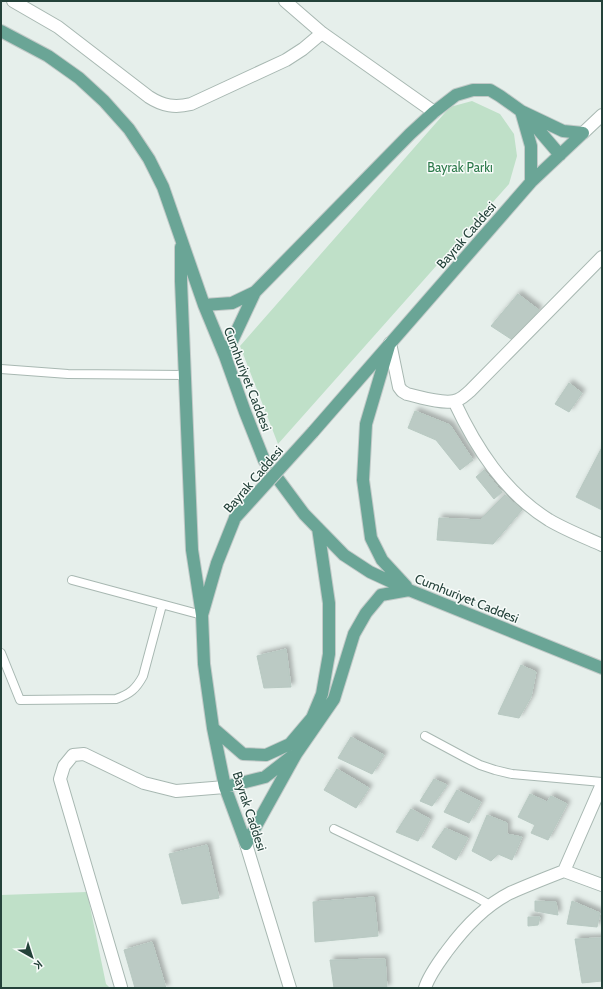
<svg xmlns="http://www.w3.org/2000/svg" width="603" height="989" viewBox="0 0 603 989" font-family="Cabin,sans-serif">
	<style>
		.green { fill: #bfe0c8 }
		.building { fill: #bbcac4; stroke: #b8c9c2; filter: url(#shadow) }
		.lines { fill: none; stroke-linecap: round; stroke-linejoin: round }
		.service-casing { stroke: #a8b8b2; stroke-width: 10 }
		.minor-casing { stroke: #a8b8b2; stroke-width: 14 }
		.tertiary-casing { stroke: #a8b8b2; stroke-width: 14 }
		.primary-casing { stroke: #c2cac8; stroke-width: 14 }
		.service { stroke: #fff; stroke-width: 8 }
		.minor { stroke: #fff; stroke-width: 12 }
		.tertiary { stroke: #fff; stroke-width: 12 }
		.primary { stroke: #6aa596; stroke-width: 12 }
		.primary-bridge-casing { stroke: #c2cac8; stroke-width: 14; stroke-linecap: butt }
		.primary-bridge { stroke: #6aa596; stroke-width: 12 }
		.labels { text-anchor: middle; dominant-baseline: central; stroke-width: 3; stroke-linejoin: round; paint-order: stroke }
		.park-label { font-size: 13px; fill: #2d7a4b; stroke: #f7fbf9 }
		.street-label { font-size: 13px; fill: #24423a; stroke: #f7fbf9 }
	</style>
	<defs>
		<filter id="shadow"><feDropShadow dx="3.5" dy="-3.5" stdDeviation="2" flood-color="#0004"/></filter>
	</defs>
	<rect width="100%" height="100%" fill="#e6efeb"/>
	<path class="green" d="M472 101 500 114 514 134 517 156 509 184 278 444 240 346 450 107Z
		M87 892 106 984 110 988H1V895Z"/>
	<path class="building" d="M518 294 539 310 514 341 491 326Z
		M569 383 582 393 569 412 555 404Z
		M415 411 450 425 473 460 460 470 436 440 408 428Z
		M601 449H602V510L576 497Z
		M484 470 502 492 494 499 476 477Z
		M505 495 522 510 493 544 437 540 439 518 480 520Z
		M286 649 291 687 264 688 257 656Z
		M521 665 536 672 531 697 519 718 498 714Z
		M351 737 384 755 372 774 338 758Z
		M337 769 369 788 356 808 324 790Z
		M434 779 447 785 432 806 420 801Z
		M457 790 481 802 469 823 444 812Z
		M530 794 547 802 551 796 567 804 548 840 531 833 535 825 518 817Z
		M411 809 430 819 418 841 396 832Z
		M487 815 507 823V834L522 837 512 860 498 854 491 861 472 851Z
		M445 828 468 838 456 860 432 847Z
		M207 845 219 898 182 904 169 854Z
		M374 897 378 936 315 942 313 902Z
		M535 901 556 902 558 915 535 911Z
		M572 901 600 913 597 927 567 924Z
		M528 917H540L538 925 528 926Z
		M602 938V981L582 983 575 939Z
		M152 942 166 988H135L124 950Z
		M385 959 387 988H334L330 960Z"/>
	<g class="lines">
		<g class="service-casing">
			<path id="service" d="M1 369 68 374 185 375
				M72 580 202 615
				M1 653 20 700 116 699C130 694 136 689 143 676L162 605
				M425 736 466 758 480 765 495 770 512 774 602 782
				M334 829 476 897 490 905"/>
		</g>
		<g class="minor-casing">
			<path id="minor" d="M13 1 58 27 149 97C163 106 175 108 191 104L286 60 303 49 322 33
				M285 1 322 33 434 112
				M390 343 399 387 402 391 407 394C420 397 442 404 454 401 461 400 465 395 470 391L602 257
				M454 401C476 448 504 492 549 520 566 530 584 537 602 545
				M564 871 602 885
				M121 987 60 779 64 766 73 755 84 754 144 783 176 791 225 787
				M425 988C429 975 439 962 447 951 464 928 484 906 510 893 528 885 546 878 564 871L602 784"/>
		</g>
		<g class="tertiary-casing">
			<path id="tertiary" d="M583 133 602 115
				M246 844 290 988"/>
		</g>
		<g class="primary-casing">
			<path id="primary" d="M1 31 48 56 79 78 104 101 129 129 149 159 163 187 204 305 225 356 245 412 264 460 304 514 344 555 370 572 409 590 602 668
				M521 111 531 146V182
				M525 114 560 155
				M181 247V281L192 550 202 615
				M204 305 232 303 255 292
				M389 346 366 424 363 480 371 538 382 560 406 586
				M225 356 255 292 410 134 434 112 456 95 473 90H490L500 96 521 111 563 131 583 133
				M313 432 531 182 583 133
				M235 518 217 563 202 615 204 664 213 728 225 787 246 844
				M213 728 243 754 266 755 290 744 312 718 322 694 329 654V603L318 528
				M225 787 265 777 292 756
				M246 844 296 754 334 699 354 634 366 613 381 595 409 590"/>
		</g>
		<use href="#service" class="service"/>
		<use href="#minor" class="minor"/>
		<use href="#tertiary" class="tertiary"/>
		<use href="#primary" class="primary"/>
		<g class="primary-bridge-casing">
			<path id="primary-bridge" d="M235 518 313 432"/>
		</g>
		<use href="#primary-bridge" class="primary-bridge"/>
	</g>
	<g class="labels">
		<g class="park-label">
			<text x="460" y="167">Bayrak Parkı</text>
		</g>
		<g class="street-label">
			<text transform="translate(466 235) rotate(-49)">Bayrak Caddesi</text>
			<text transform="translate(248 379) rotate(69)">Cumhuriyet Caddesi</text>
			<text transform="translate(253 479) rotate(-49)">Bayrak Caddesi</text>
			<text transform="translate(467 598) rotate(22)">Cumhuriyet Caddesi</text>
			<text transform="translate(250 811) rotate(72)">Bayrak Caddesi</text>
		</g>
	</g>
	<rect width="603" height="989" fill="none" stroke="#24423a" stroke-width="4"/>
	<g transform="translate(32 957) rotate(141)" stroke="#f7fbf9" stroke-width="3" paint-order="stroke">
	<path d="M0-3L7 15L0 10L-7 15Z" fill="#24423a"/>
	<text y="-6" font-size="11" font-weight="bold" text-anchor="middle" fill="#24423a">K</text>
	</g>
</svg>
